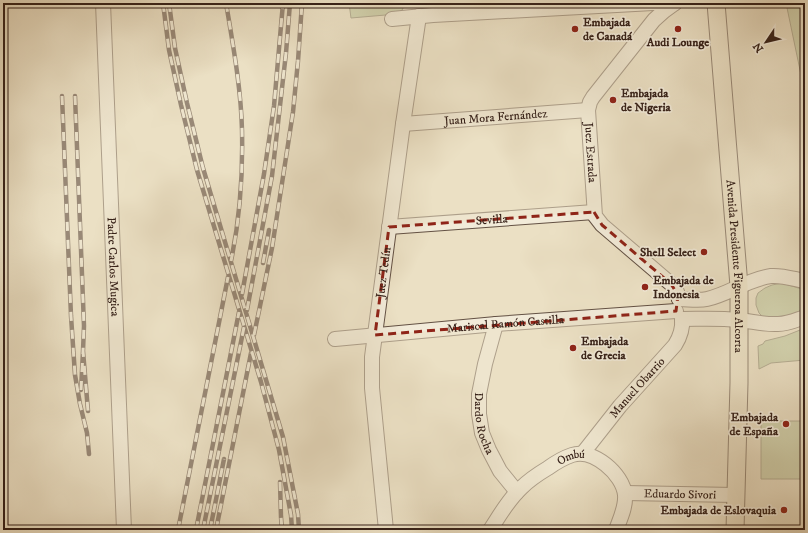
<svg xmlns="http://www.w3.org/2000/svg" width="808" height="533" viewBox="0 0 808 533" font-family="'IM FELL DW Pica',serif">
	<style>
		.green { fill: #b5c396; stroke: #767258 }
		.lines { fill: none; stroke-linecap: round; stroke-linejoin: round }
		.minor-casing { stroke: #635144; stroke-width: 16 }
		.major-casing { stroke: #362119; stroke-width: 19 }
		.minor { stroke: #f2ebd9; stroke-width: 14 }
		.major { stroke: #ebe0c4; stroke-width: 17 }
		.rail-casing { stroke: #362119; stroke-width: 4.5 }
		.rail { stroke: #f2ebd9; stroke-width: 3; stroke-dasharray: 9; stroke-linecap: butt }
		.marked { fill: none; stroke: #8f2418; stroke-width: 3; stroke-dasharray: 8 5; stroke-linejoin: round }
		.poi-dot { fill: #8f2418; stroke: #f2ebd9; stroke-width: 1.5 }
		.labels { text-anchor: middle; dominant-baseline: central; stroke-width: 3.5; stroke-linejoin: round; paint-order: stroke }
		.poi-label { font-size: 12px; font-weight: bold; fill: #362119; stroke: #f2ebd9; text-anchor: start }
		.street-label { font-size: 12px; fill: #362119; stroke: #f2ebd9 }
	</style>
	<rect width="100%" height="100%" fill="#ebe0c4"/>
	<filter id="stains"><feTurbulence type="fractalNoise" baseFrequency=".005" numOctaves="4"/><feColorMatrix values="0 0 0 0 .2 0 0 0 0 .09 0 0 0 0 .02 0 0 0 .5 -.17"/></filter>
	<radialGradient id="worn" r=".72"><stop offset=".6" stop-color="#630" stop-opacity="0"/><stop offset="1" stop-color="#630" stop-opacity=".3"/></radialGradient>
	<path class="green" d="M349 3H402L403 9 397 14 351 18Z
		M786 3H805V94Z
		M782 283 805 290V308L786 320 763 317 759 313 756 305V298L758 293 765 288 772 285Z
		M805 328V360L771 363 759 369 758 346 763 344 765 341 785 336Z
		M761 421H805V479H761Z
		M3 459H4L7 530H3Z"/>
	<g class="lines">
		<g class="minor-casing">
			<g id="minor">
				<path id="s1" d="M103 3 124 530"/>
				<path id="s2" d="M675 3 664 11 654 20 593 97 590 102 588 110 595 216 602 225 671 284 677 292 679 299"/>
				<path d="M392 19 433 15 653 3H675"/>
				<path id="s3" d="M403 124 588 110"/>
				<path id="s4" d="M389 227 594 212"/>
				<path d="M679 299C688 299 698 301 707 299 729 294 748 279 771 276 782 275 794 279 805 281"/>
				<path d="M682 319C701 319 719 318 738 320 751 321 765 325 778 324 788 324 796 320 805 317"/>
				<path id="s5" d="M496 324 485 364 479 394V414L482 433 489 450 500 471 517 492"/>
				<path id="s6" d="M335 339 496 324 676 311"/>
				<path id="s7" d="M583 453 620 406 675 345C680 337 683 329 682 319"/>
				<path id="s8" d="M625 493 735 495"/>
				<path id="s9" d="M386 530 372 388V357L403 124 419 16"/>
				<path id="s10" d="M490 530C500 515 508 500 521 488 529 480 538 474 548 468 555 463 563 458 572 455 593 448 623 474 625 495 626 507 620 519 616 530"/>
			</g>
		</g>
		<g class="major-casing">
			<g id="major">
				<path id="s11" d="M716 3 739 286V383L735 530"/>
			</g>
		</g>
		<use href="#minor" class="minor"/>
		<use href="#major" class="major"/>
		<g class="rail-casing">
			<path id="rail" d="M163 3 169 50 181 105 197 170 261 382 279 450 291 515 292 530
				M169 3 175 48 187 103 203 168 283 437 298 514 299 530
				M226 3C233 45 241 88 242 130 243 174 240 218 231 261
				M62 96 71 316 75 375 80 404 87 433 89 454
				M75 96 84 326 83 351
				M263 263 269 230
				M242 294 264 174 274 106 283 3
				M247 310 272 176 286 53 290 3
				M254 335 272 248 293 112 298 61 302 3
				M81 390 83 351 88 411
				M280 482 281 517 282 530
				M178 530 228 277
				M196 530 239 312
				M203 530 244 327
				M210 530 224 459
				M216 530 251 353"/>
		</g>
		<use href="#rail" class="rail"/>
	</g>
	<path d="M0 0H808V533H0ZM594 212 602 225 671 284 678 295 676 311 375 335 389 227Z" fill="#ebe0c4" fill-opacity=".55" fill-rule="evenodd"/>
	<path class="marked" d="M594 212 602 225 671 284 678 295 676 311 375 335 389 227Z"/>
	<g class="poi-dot">
		<circle cx="575" cy="29" r="4"/>
		<circle cx="678" cy="29" r="4"/>
		<circle cx="613" cy="100" r="4"/>
		<circle cx="704" cy="252" r="4"/>
		<circle cx="645" cy="287" r="4"/>
		<circle cx="573" cy="348" r="4"/>
		<circle cx="786" cy="424" r="4"/>
		<circle cx="784" cy="510" r="4"/>
	</g>
	<g class="labels">
		<g class="poi-label">
			<text x="583" y="22">Embajada<tspan x="583" dy="14">de Canadá</tspan></text>
			<text x="678" y="42" text-anchor="middle">Audi Lounge</text>
			<text x="621" y="93">Embajada<tspan x="621" dy="14">de Nigeria</tspan></text>
			<text x="696" y="252" text-anchor="end">Shell Select</text>
			<text x="653" y="280">Embajada de<tspan x="653" dy="14">Indonesia</tspan></text>
			<text x="581" y="341">Embajada<tspan x="581" dy="14">de Grecia</tspan></text>
			<text x="778" y="417" text-anchor="end">Embajada<tspan x="778" dy="14">de España</tspan></text>
			<text x="776" y="510" text-anchor="end">Embajada de Eslovaquia</text>
		</g>
		<g class="street-label">
			<text stroke="none"><textPath href="#s3" startOffset="93">Juan Mora Fernández</textPath></text>
			<text stroke="none"><textPath href="#s2" startOffset="182">Juez Estrada</textPath></text>
			<text stroke="none"><textPath href="#s4" startOffset="103">Sevilla</textPath></text>
			<text stroke="none"><textPath href="#s1" startOffset="264">Padre Carlos Mugica</textPath></text>
			<text stroke="none"><textPath href="#s11" startOffset="264">Avenida Presidente Figueroa Alcorta</textPath></text>
			<text stroke="none"><textPath href="#s9" startOffset="259">Juez Tedín</textPath></text>
			<text stroke="none"><textPath href="#s6" startOffset="171">Mariscal Ramón Castilla</textPath></text>
			<text stroke="none"><textPath href="#s7" startOffset="85">Manuel Obarrio</textPath></text>
			<text stroke="none"><textPath href="#s5" startOffset="102">Dardo Rocha</textPath></text>
			<text stroke="none"><textPath href="#s10" startOffset="112">Ombú</textPath></text>
			<text stroke="none"><textPath href="#s8" startOffset="55">Eduardo Sivori</textPath></text>
		</g>
	</g>
	<rect width="808" height="533" fill="none" stroke="#ebe0c4" stroke-width="16"/>
	<rect x="4" y="4" width="800" height="525" fill="none" stroke="#362119" stroke-width="2"/>
	<rect x="8" y="8" width="792" height="517" fill="none" stroke="#362119"/>
	<g transform="translate(766 42) rotate(235)" stroke="#f2ebd9" stroke-width="3" paint-order="stroke">
	<path d="M0-3L7 15L0 10L-7 15Z" fill="#362119"/>
	<text y="-6" font-size="11" font-weight="bold" text-anchor="middle" fill="#362119">N</text>
	</g>
	<rect width="100%" height="100%" filter="url(#stains)"/>
	<rect width="100%" height="100%" fill="url(#worn)"/>
</svg>
